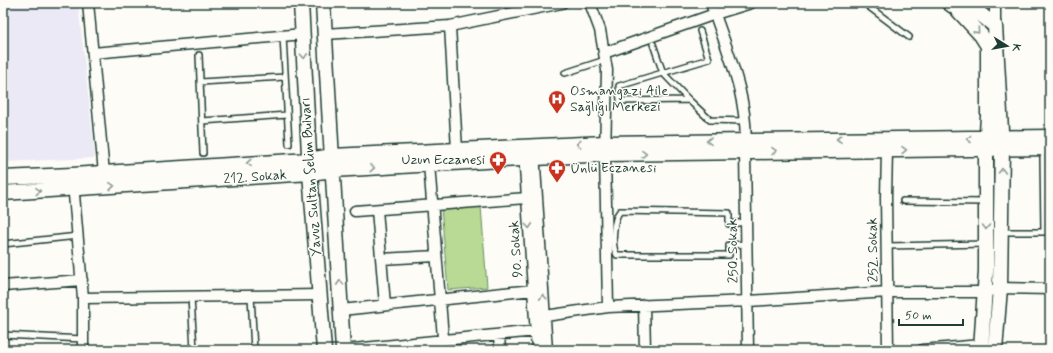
<svg xmlns="http://www.w3.org/2000/svg" width="1053" height="353" viewBox="0 0 1053 353" font-family="Mynerve,sans-serif">
	<style>
		.built { fill: #eae9f5 }
		.green { fill: #b8da94; stroke: #6c8c64 }
		.lines { fill: none; stroke-linecap: round; stroke-linejoin: round }
		.lane-casing { stroke: #1f3d34; stroke-width: 8 }
		.street-casing { stroke: #1f3d34; stroke-width: 13 }
		.secondary-casing { stroke: #1f3d34; stroke-width: 17 }
		.lane { stroke: #fdfcf7; stroke-width: 5 }
		.street { stroke: #fdfcf7; stroke-width: 10 }
		.secondary { stroke: #fdfcf7; stroke-width: 14 }
		.oneway { stroke: #8e9c96 }
		.labels { text-anchor: middle; dominant-baseline: central; stroke-width: 3; stroke-linejoin: round; paint-order: stroke }
		.poi-label { font-size: 14px; fill: #1f3d34; stroke: #fdfcf7; text-anchor: start }
		.street-label { font-size: 14px; fill: #1f3d34; stroke: #fdfcf7 }
	</style>
	<rect width="100%" height="100%" fill="#fdfcf7"/>
	<filter id="ink" filterUnits="userSpaceOnUse"><feTurbulence type="fractalNoise" baseFrequency=".025" numOctaves="2"/><feDisplacementMap in="SourceGraphic" scale="8" xChannelSelector="R" yChannelSelector="G"/><feConvolveMatrix kernelMatrix="1 2 1 2 8 2 1 2 1" color-interpolation-filters="sRGB"/></filter>
	<g filter="url(#ink)">
		<path class="built" d="M3 3H78L95 158 3 162Z"/>
		<path class="green" d="M481 206 487 287 448 290 441 207Z"/>
		<g class="lines">
			<g class="lane-casing">
				<path id="lane" d="M864 3 909 37
					M700 31 709 59 619 86 620 101 689 100 710 120 744 121
					M283 36 289 144
					M653 44 663 73 689 100
					M199 55 203 153
					M565 73 605 60
					M200 82 285 77
					M202 121 287 115
					M1043 157 1044 232
					M1044 191H1050
					M903 201 984 202
					M1009 232H1050
					M3 244 78 236
					M746 244 729 245V255H617C611 247 613 219 620 211L729 213V224L747 222
					M887 246 986 244
					M251 296 254 350
					M191 297 194 350
					M3 335 83 339"/>
			</g>
			<g class="street-casing">
				<path id="street" d="M88 3 104 173
					M590 3 600 30 607 70 605 154 608 307
					M711 3C727 51 750 100 745 152L748 350
					M995 3V26
					M450 26 457 150
					M325 34 450 26 562 3
					M93 53 303 34
					M604 53 715 14 751 3
					M887 150 886 197 888 350
					M524 152 537 350
					M534 152 547 350
					M429 164 444 350
					M73 183 83 298V350
					M377 210 385 305
					M355 211 527 198
					M381 259 436 256
					M3 286 82 280
					M83 298 320 295
					M644 305 645 350
					M341 310 533 290
					M545 316 608 307 748 301 888 292H986L1000 288 1050 289
					M499 335 500 350
					M343 350 536 331
					M922 350 981 345"/>
			</g>
			<g class="secondary-casing">
				<path id="secondary" d="M301 3 310 173 324 350
					M323 3 343 350
					M949 3 956 8 981 35 988 46V116L986 149V271L981 350
					M967 3 995 26 1002 148 1000 288 995 350
					M3 178 72 175 309 160 332 156 605 143 1050 137
					M3 193 310 173 333 170 605 154 1050 148"/>
			</g>
			<use href="#lane" class="lane"/>
			<use href="#street" class="street"/>
			<use href="#secondary" class="secondary"/>
		</g>
		<defs><path id="oneway-chevron" d="M-2-3.5L2.5 0L-2 3.5" fill="none" stroke-width="1.6" stroke-linecap="round" stroke-linejoin="round"/></defs>
		<g class="oneway">
			<use href="#oneway-chevron" transform="translate(977 31) rotate(48)"/>
			<use href="#oneway-chevron" transform="translate(304 56) rotate(87)"/>
			<use href="#oneway-chevron" transform="translate(839 139) rotate(180)"/>
			<use href="#oneway-chevron" transform="translate(969 139) rotate(180)"/>
			<use href="#oneway-chevron" transform="translate(709 141) rotate(179)"/>
			<use href="#oneway-chevron" transform="translate(579 144) rotate(177)"/>
			<use href="#oneway-chevron" transform="translate(904 150) rotate(-1)"/>
			<use href="#oneway-chevron" transform="translate(774 151) rotate(-1)"/>
			<use href="#oneway-chevron" transform="translate(644 154) rotate(-1)"/>
			<use href="#oneway-chevron" transform="translate(249 163) rotate(177)"/>
			<use href="#oneway-chevron" transform="translate(372 168) rotate(-3)"/>
			<use href="#oneway-chevron" transform="translate(1002 171) rotate(-89)"/>
			<use href="#oneway-chevron" transform="translate(112 186) rotate(-4)"/>
			<use href="#oneway-chevron" transform="translate(38 191) rotate(-3)"/>
			<use href="#oneway-chevron" transform="translate(529 226) rotate(86)"/>
			<use href="#oneway-chevron" transform="translate(986 227) rotate(90)"/>
			<use href="#oneway-chevron" transform="translate(340 283) rotate(-93)"/>
			<use href="#oneway-chevron" transform="translate(543 297) rotate(-94)"/>
		</g>
	</g>
	<defs>
		<g id="hospital-pin" transform="scale(0.9)"><path d="M0 17L-7.5 6A9.5 9.5 0 1 1 7.5 6Z" fill="#c8321e" stroke="#fdfcf7"/><path d="M-5-5h3v3.5h4V-5h3V5h-3V1.5h-4V5h-3Z" fill="#fff"/></g>
		<g id="pharmacy-pin" transform="scale(0.9)"><path d="M0 17L-7.5 6A9.5 9.5 0 1 1 7.5 6Z" fill="#c8321e" stroke="#fdfcf7"/><path d="M-2-6h4v4h4v4h-4v4h-4v-4h-4v-4h4Z" fill="#fff"/></g>
	</defs>
	<g fill-rule="evenodd">
		<use href="#hospital-pin" x="557" y="99"/>
		<use href="#pharmacy-pin" x="498" y="160"/>
		<use href="#pharmacy-pin" x="557" y="168"/>
	</g>
	<g class="labels">
		<g class="poi-label">
			<text x="570" y="91">Osmangazi Aile<tspan x="570" dy="16">Sağlığı Merkezi</tspan></text>
			<text x="485" y="160" text-anchor="end">Uzun Eczanesi</text>
			<text x="570" y="168">Ünlü Eczanesi</text>
		</g>
		<g class="street-label">
			<text transform="translate(255 177) rotate(-4)">212. Sokak</text>
			<text transform="translate(311 177) rotate(-94)">Yavuz Sultan Selim Bulvarı</text>
			<text transform="translate(516 249) rotate(-94)">90. Sokak</text>
			<text transform="translate(873 250) rotate(-91)">252. Sokak</text>
			<text transform="translate(733 251) rotate(-91)">250. Sokak</text>
		</g>
	</g>
	<rect width="1053" height="353" fill="none" stroke="#fdfcf7" stroke-width="16"/>
	<rect x="8" y="8" width="1037" height="337" fill="none" stroke="#1f3d34" stroke-width="1.5" filter="url(#ink)"/>
	<g transform="translate(1007 46) rotate(101)" stroke="#fdfcf7" stroke-width="3" paint-order="stroke">
	<path d="M0-3L7 15L0 10L-7 15Z" fill="#1f3d34"/>
	<text y="-6" font-size="11" font-weight="bold" text-anchor="middle" fill="#1f3d34">K</text>
	</g>
	<path d="M899 319v6h64v-6" fill="none" stroke="#1f3d34" stroke-width="2"/>
	<text x="905" y="319" font-size="12" fill="#1f3d34" stroke="#fdfcf7" stroke-width="3" paint-order="stroke">50 m</text>
</svg>
